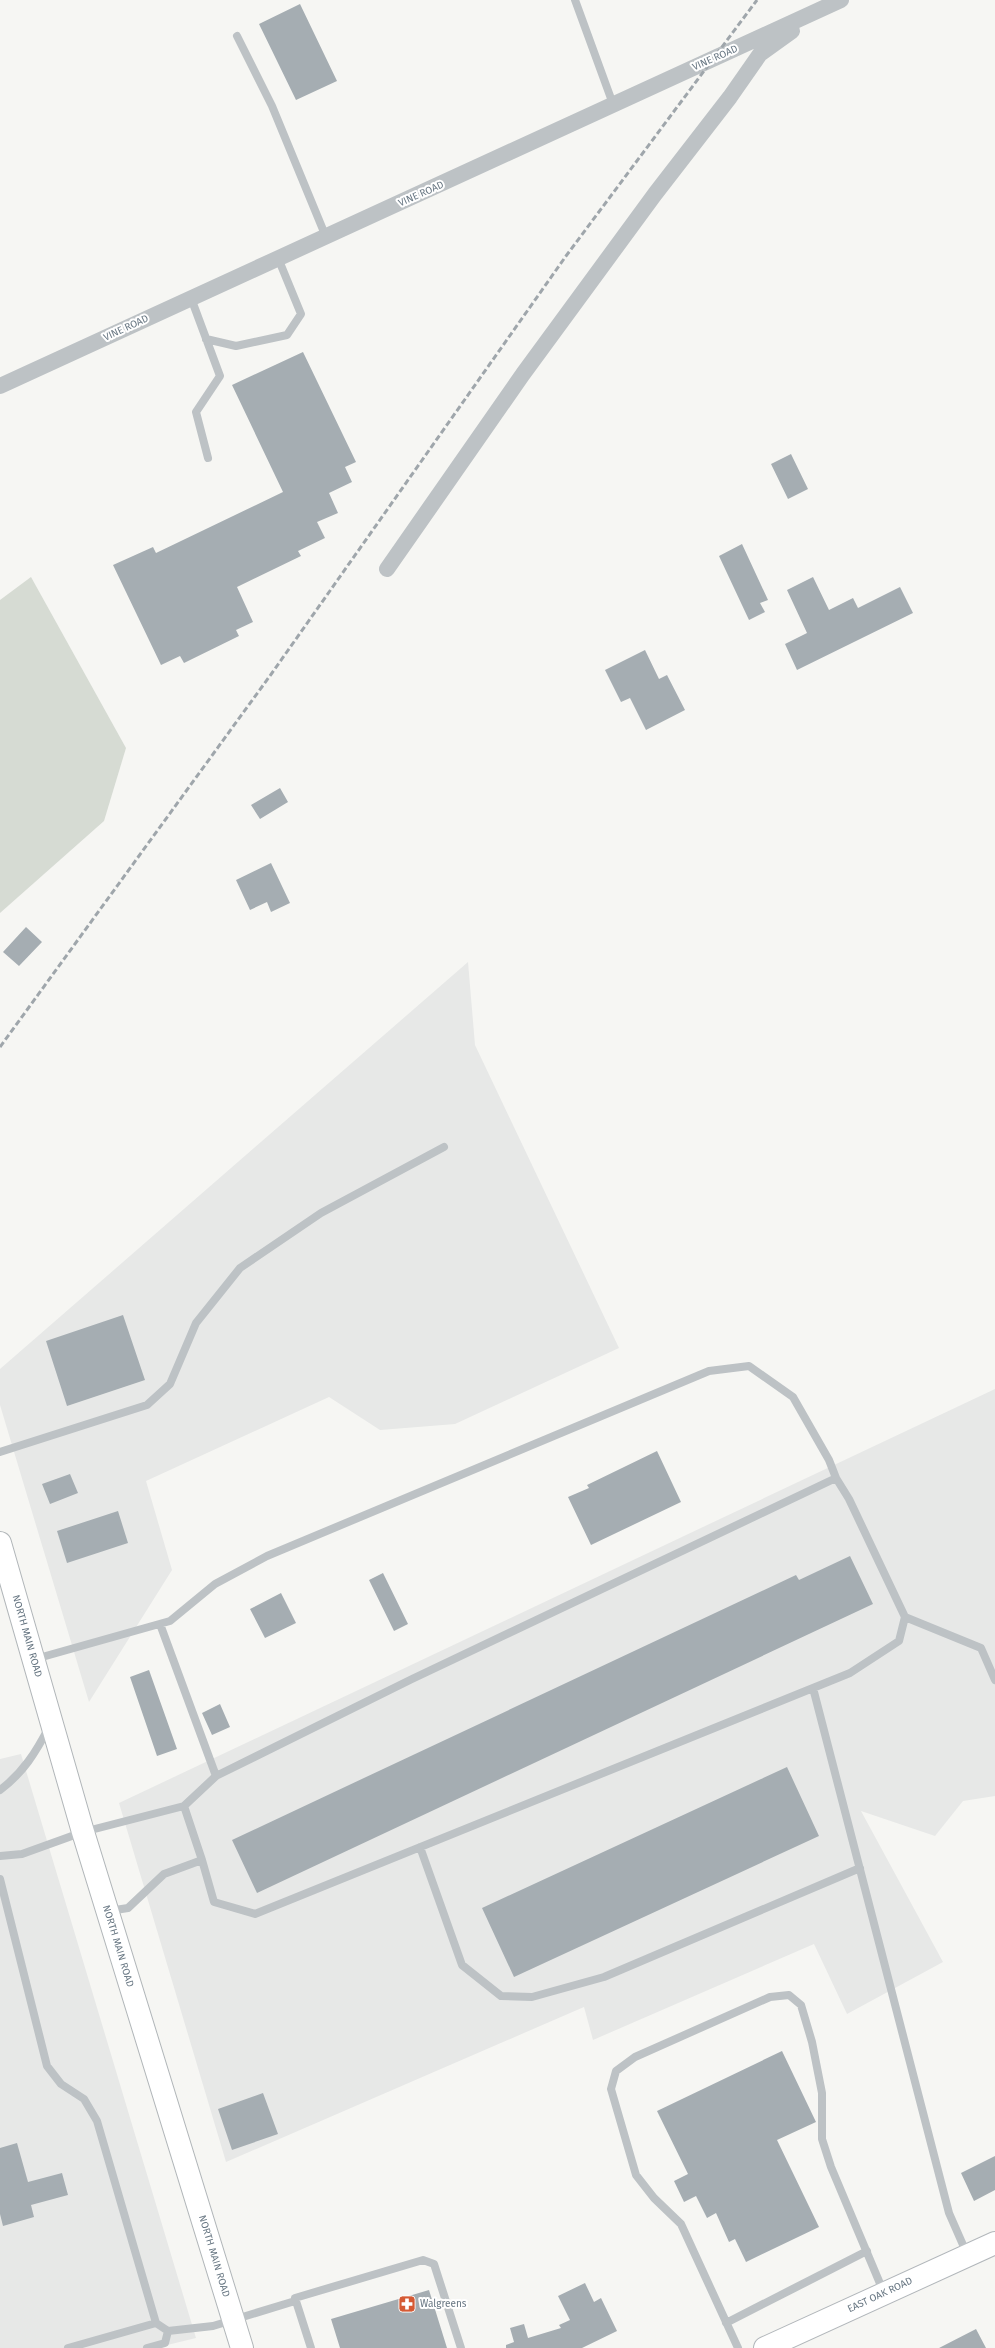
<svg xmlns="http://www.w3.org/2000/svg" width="995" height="2348" viewBox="0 0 995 2348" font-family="'Fira Sans',sans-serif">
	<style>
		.built { fill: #e7e8e7 }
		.green { fill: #d6dbd3 }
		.building { fill: #a5adb2 }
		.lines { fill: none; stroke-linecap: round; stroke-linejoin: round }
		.secondary-casing { stroke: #b2b7bb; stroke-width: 24 }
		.primary-casing { stroke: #b1b6b9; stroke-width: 24 }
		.lane { stroke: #bdc2c5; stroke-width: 8 }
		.street { stroke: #bdc2c5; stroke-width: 16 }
		.secondary { stroke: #fff; stroke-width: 22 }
		.primary { stroke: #fff; stroke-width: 22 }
		.rail { stroke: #9fa6ab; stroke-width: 3; stroke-dasharray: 6 3; stroke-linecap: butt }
		.labels { text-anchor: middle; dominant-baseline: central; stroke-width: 4; stroke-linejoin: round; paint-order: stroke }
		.street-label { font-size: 10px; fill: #677682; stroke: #fff }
		.poi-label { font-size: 10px; fill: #677682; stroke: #fff; text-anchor: start }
	</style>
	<rect width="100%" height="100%" fill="#f6f6f3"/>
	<path class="built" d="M468 962 475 1045 619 1348 455 1424 380 1430 329 1397 146 1481 172 1570 89 1702 0 1405V1369Z
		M995 1389V1796L963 1801 935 1836 861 1811 943 1962 847 2014 814 1944 593 2040 584 2007 226 2162 119 1803Z
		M21 1754 196 2338 155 2348H0V1759Z"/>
	<path class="green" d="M31 577 126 748 104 821 0 913V600Z"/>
	<path class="building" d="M300 4 337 81 296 100 259 24Z
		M303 352 356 462 345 467 352 482 329 493 338 513 317 522 325 538 298 551 301 556 237 587 253 622 236 630 239 636 184 663 180 656 161 665 113 565 153 547 156 553 283 492 232 385Z
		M791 454 808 489 788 499 771 464Z
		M742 544 768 600 760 603 765 612 749 620 719 556Z
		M813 577 829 610 853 598 858 608 900 587 913 613 797 670 785 644 807 633 787 590Z
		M645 650 659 679 667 675 685 710 646 730 630 698 621 702 605 670Z
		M280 788 288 802 260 819 251 805Z
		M271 863 290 903 271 912 267 902 250 910 236 880Z
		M26 927 42 942 19 966 3 952Z
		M123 1315 145 1380 67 1406 46 1341Z
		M657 1451 681 1502 591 1545 568 1497 589 1488 587 1485Z
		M70 1474 78 1493 50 1504 42 1484Z
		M118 1511 128 1543 67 1563 57 1531Z
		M850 1556 873 1604 257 1893 232 1840 796 1575 799 1580Z
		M383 1573 408 1624 394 1631 369 1580Z
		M281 1593 296 1623 265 1638 250 1609Z
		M149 1670 177 1749 157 1756 130 1677Z
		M220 1704 230 1727 212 1735 202 1713Z
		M787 1767 819 1836 514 1977 482 1908Z
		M782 2051 816 2122 777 2140 819 2227 746 2262 735 2239 729 2242 716 2213 707 2218 696 2196 684 2202 674 2181 688 2174 657 2111Z
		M263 2093 278 2134 232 2150 218 2109Z
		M17 2143 28 2182 62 2173 68 2195 31 2205 34 2217 3 2226 0 2214V2148Z
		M995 2156V2190L974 2201 961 2173Z
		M585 2283 594 2302 601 2298 617 2331 582 2348H506V2345L514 2342 510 2328 524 2324 528 2338 561 2328 559 2325 570 2320 558 2296Z
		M429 2290 447 2348H340L331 2319Z
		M976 2329 986 2348H939Z"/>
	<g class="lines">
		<g class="secondary-casing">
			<path id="secondary" d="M765 2348 995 2243"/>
		</g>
		<g class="primary-casing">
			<path id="primary" d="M0 1543 83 1832 242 2348"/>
		</g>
		<path class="lane" d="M575 0 613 104
			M237 36 272 106 326 237
			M191 298 220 376 196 412 208 458
			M206 339 236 346 287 335 301 314 278 258
			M0 1452 147 1405 170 1384 196 1323 240 1268 321 1213 444 1147
			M905 1617 981 1648 995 1680
			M160 1624 216 1776
			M35 1659 170 1621 215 1584 267 1556 709 1371 749 1366 793 1397 829 1460 836 1478
			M813 1688 949 2213 967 2254
			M0 1790C23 1773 36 1752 49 1727
			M184 1806 202 1860
			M420 1847 462 1965 501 1996 532 1997 604 1977 860 1868
			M0 1856 22 1854 83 1832 184 1806 216 1776 412 1679 836 1478 849 1499 905 1617 899 1641 850 1673 255 1914 214 1902 202 1860 164 1874 128 1908 109 1911
			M0 1879 47 2066 61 2084 84 2099 97 2121 156 2323 168 2331 213 2326 295 2301
			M726 2323 867 2251
			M68 2348 156 2323
			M147 2348 165 2343 168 2331
			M311 2348 295 2298 423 2260 434 2264 461 2348
			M738 2348 681 2224 654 2198 636 2175 611 2089 616 2071 635 2057 770 1997 789 1995 801 2005 812 2042 822 2093V2139L831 2167 884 2293"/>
		<path class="street" d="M0 386 841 0
			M387 569 523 374 655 194 730 97 760 54 792 31"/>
		<use href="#secondary" class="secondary"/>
		<use href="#primary" class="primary"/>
		<path class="rail" d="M0 1047 272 673 566 256 757 0"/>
	</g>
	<defs>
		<g id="pharmacy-square" transform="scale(0.9)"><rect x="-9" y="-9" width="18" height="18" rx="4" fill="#d55a34" stroke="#fff"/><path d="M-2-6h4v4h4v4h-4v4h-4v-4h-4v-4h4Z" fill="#fff"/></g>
	</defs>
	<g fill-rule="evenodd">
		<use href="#pharmacy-square" x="407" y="2304"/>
	</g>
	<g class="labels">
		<g class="street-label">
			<text transform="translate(715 58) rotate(-24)">VINE ROAD</text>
			<text transform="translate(421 194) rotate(-24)">VINE ROAD</text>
			<text transform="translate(126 328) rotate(-25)">VINE ROAD</text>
			<text transform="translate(27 1636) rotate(74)">NORTH MAIN ROAD</text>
			<text transform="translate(118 1946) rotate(73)">NORTH MAIN ROAD</text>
			<text transform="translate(214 2256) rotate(73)">NORTH MAIN ROAD</text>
			<text transform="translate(880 2295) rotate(-25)">EAST OAK ROAD</text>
		</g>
		<g class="poi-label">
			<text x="420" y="2304">Walgreens</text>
		</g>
	</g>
</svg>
